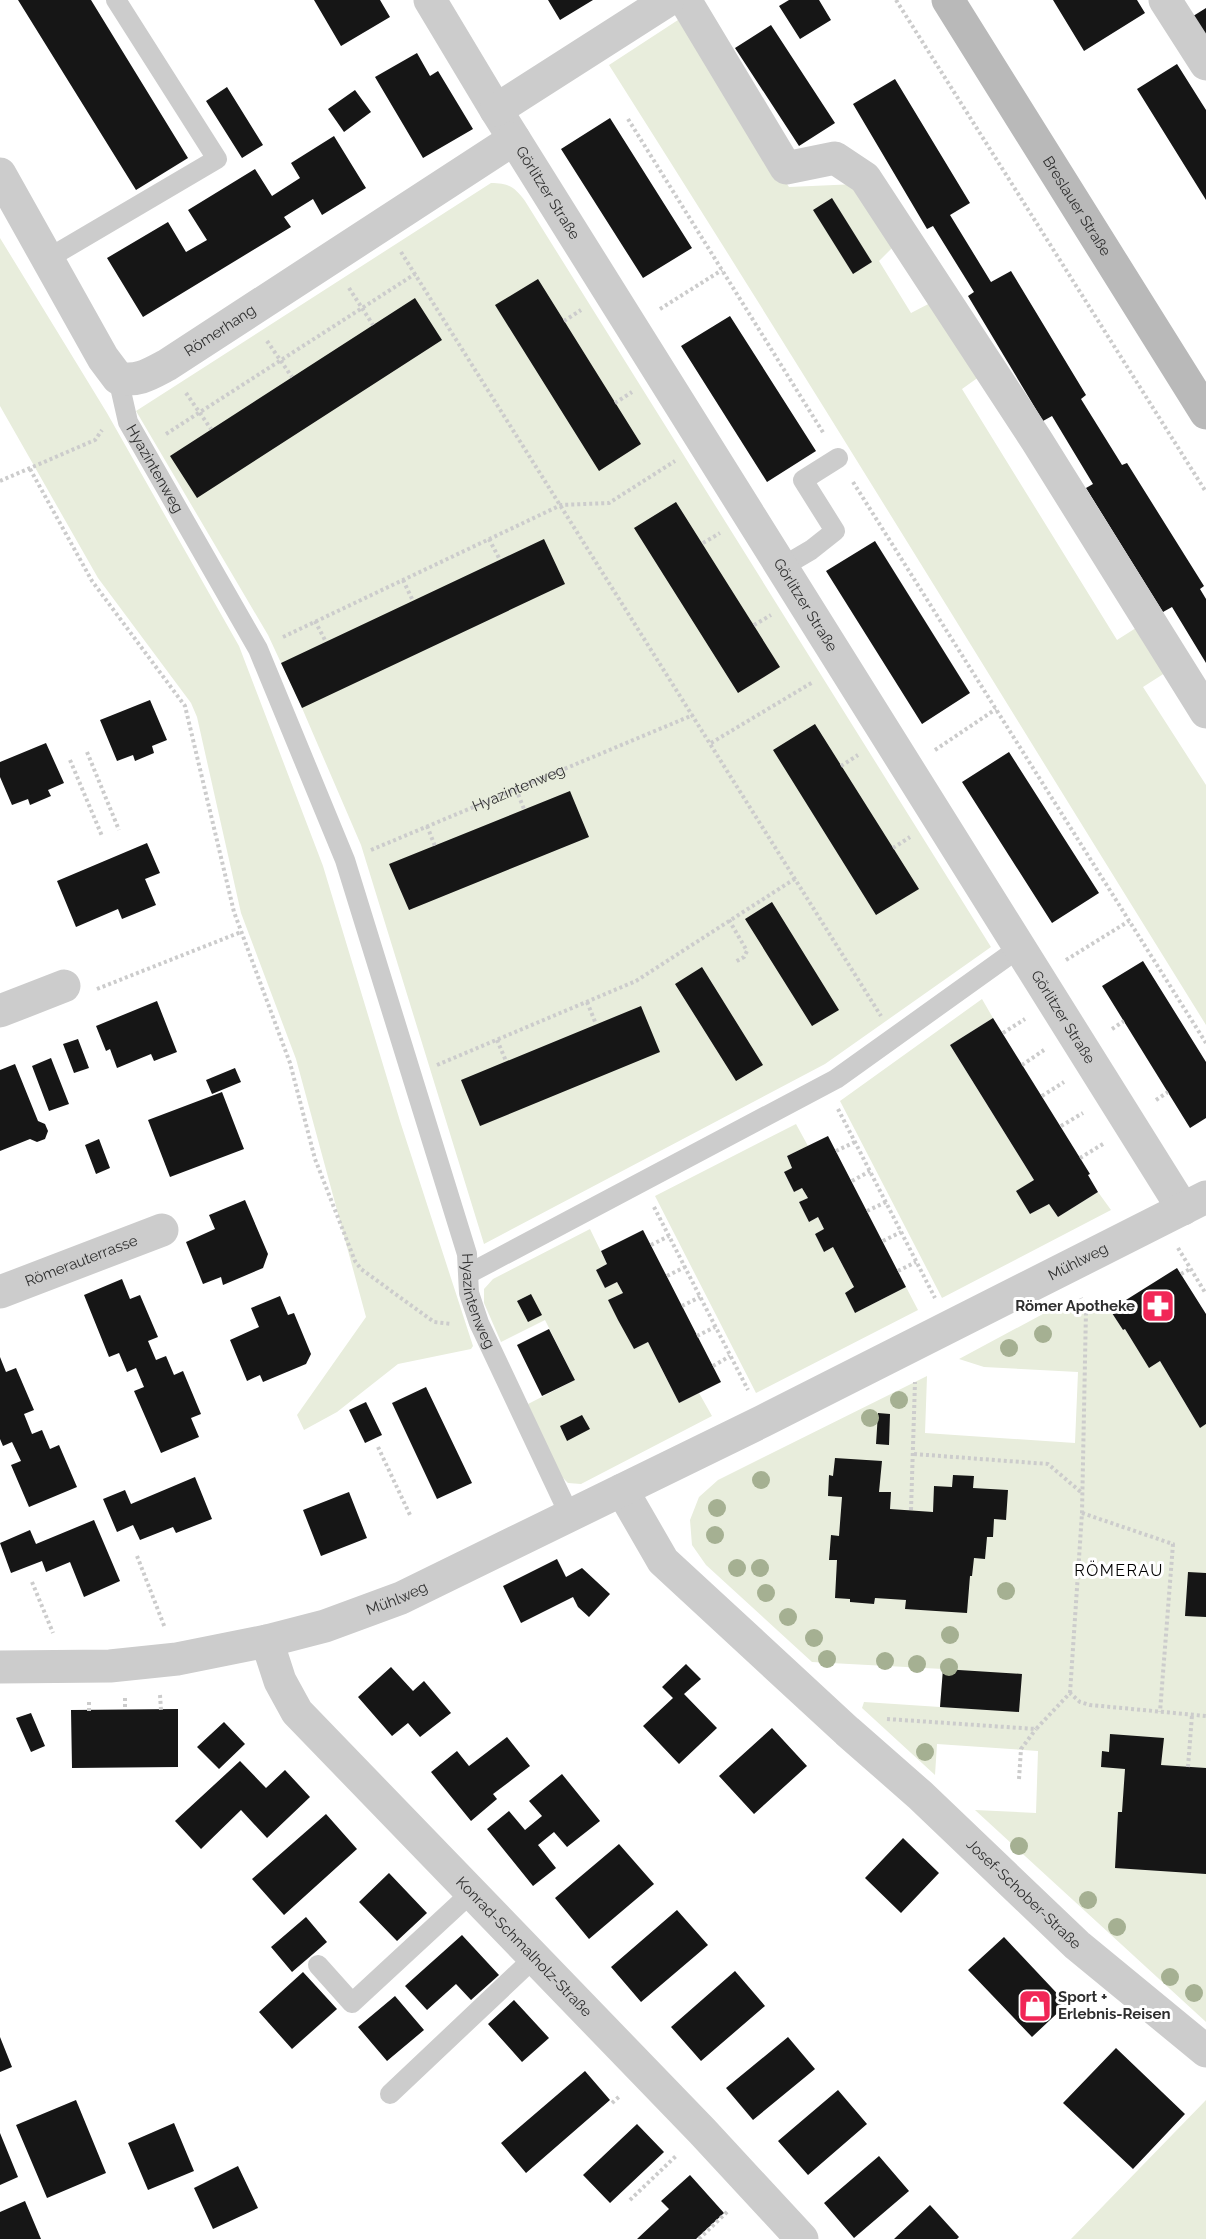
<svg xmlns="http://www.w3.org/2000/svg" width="1206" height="2239" viewBox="0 0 1206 2239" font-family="Raleway,sans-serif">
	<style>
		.green { fill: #e8eddc }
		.building { fill: #161616 }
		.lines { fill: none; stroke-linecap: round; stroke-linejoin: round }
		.path { stroke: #ccc; stroke-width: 4; stroke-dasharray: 3 3; stroke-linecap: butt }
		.service { stroke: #ccc; stroke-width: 20 }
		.minor { stroke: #ccc; stroke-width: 33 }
		.secondary { stroke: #b9b9b9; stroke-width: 33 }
		.tree { fill: #a5b092 }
		.labels { text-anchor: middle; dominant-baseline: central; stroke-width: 6; stroke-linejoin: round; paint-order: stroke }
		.street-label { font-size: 15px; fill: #2f2f2f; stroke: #fff }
		.poi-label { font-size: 15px; font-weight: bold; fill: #2f2f2f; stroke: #fff; text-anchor: end }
		.neighbourhood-label { font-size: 16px; letter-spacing: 1.5px; fill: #000; stroke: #fff }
	</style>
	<rect width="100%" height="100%" fill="#fff"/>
	<path class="green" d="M678 20 789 187 857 184 896 244 879 261 911 313 938 299 983 374 962 389 1117 640 1139 626 1168 671 1143 687 1206 785V1025C1007 705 811 383 609 65Z
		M491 183C508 183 515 187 525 201L991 947 825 1064 484 1244 361 845 302 708 268 635 136 411Z
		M0 238 107 413 239 646 323 866 400 1121 473 1346 471 1349 398 1364 337 1412 304 1430 297 1415 366 1317 296 1059 241 913 197 717 191 703 98 578 0 406Z
		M982 999 993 1018 950 1045 1034 1180 1017 1191 1030 1214 1049 1204 1058 1217 1098 1192 1111 1210 942 1298 840 1101Z
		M796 1124 808 1146 787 1156 792 1168 784 1173 794 1192 802 1188 808 1198 799 1202 809 1222 818 1217 824 1229 815 1234 824 1252 833 1247 854 1287 845 1293 855 1313 906 1287 918 1310 756 1393 655 1196Z
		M590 1229 607 1264 596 1270 605 1288 617 1282 623 1293 609 1300 634 1349 648 1342 679 1403 699 1393 712 1416 581 1484 568 1483 559 1474 528 1404 575 1380 545 1320 501 1342 484 1303V1289L493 1279Z
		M1056 1307 1110 1310 1123 1330 1125 1329 1149 1367 1160 1361 1200 1428 1206 1424V2022L975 1810 1036 1813 1038 1751 937 1744 935 1775 862 1708 864 1702 940 1707 943 1669 812 1662 706 1565 692 1545 690 1520 699 1497 718 1480 927 1376 925 1433 1075 1443 1078 1372 984 1367 959 1359Z
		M1206 2100V2239H1071Z"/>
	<path class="building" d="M18 0H91L188 158 136 190Z
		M314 0H380L390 17 341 46Z
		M548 0H593L560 20Z
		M789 0H819L831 20 800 39 779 6Z
		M1053 0H1137L1145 13 1084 51Z
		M1206 8V42L1190 18Z
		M771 25 835 123 799 146 735 48Z
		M417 53 430 76 438 71 473 129 423 158 375 77Z
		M1177 64 1206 110V200L1137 89Z
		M895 79 970 203 950 215 991 282 1011 271 1086 395 1081 399 1122 465 1127 463 1204 586 1200 589 1206 599V663L1172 607 1163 612 1086 488 1093 484 1052 416 1043 421 968 296 974 292 933 226 927 229 853 104Z
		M227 87 263 145 242 158 206 101Z
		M355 90 371 112 344 132 328 109Z
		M610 118 692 248 643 278 561 149Z
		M334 136 366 188 322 215 313 199 284 217 291 227 143 317 107 258 168 222 186 252 207 240 188 210 255 169 272 196 300 178 291 163Z
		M832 198 872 262 853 274 813 210Z
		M538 279 641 444 599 471 495 305Z
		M415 298 442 340 197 498 170 456Z
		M730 316 816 451 767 482 681 346Z
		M676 502 780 667 738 693 634 528Z
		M544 539 565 584 302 708 281 663Z
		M875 541 970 693 922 724 826 571Z
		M150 700 167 740 152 746 154 753 135 761 133 755 117 761 100 720Z
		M815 724 919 889 876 915 773 750Z
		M46 743 64 783 48 790 51 796 30 805 28 799 12 805 0 777V762Z
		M1009 752 1099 893 1052 923 962 782Z
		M570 791 589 837 409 910 389 864Z
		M147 843 160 873 145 879 156 905 122 919 118 909 76 927 57 881Z
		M772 902 839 1010 812 1026 745 919Z
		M1143 961 1206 1062V1118L1190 1128 1102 986Z
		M702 967 763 1065 736 1081 675 984Z
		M157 1001 177 1052 154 1061 151 1054 117 1068 110 1049 106 1051 96 1026Z
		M641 1006 660 1052 480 1126 461 1080Z
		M993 1018 1090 1174 1088 1175 1098 1192 1058 1217 1049 1204 1030 1214 1016 1191 1034 1180 950 1045Z
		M78 1039 89 1068 74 1073 63 1044Z
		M51 1058 69 1104 49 1111 32 1066Z
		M15 1064 38 1121 45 1124 48 1131 45 1139 37 1142 30 1139 0 1151V1070Z
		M235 1068 241 1082 212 1094 206 1080Z
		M222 1092 244 1149 170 1177 148 1120Z
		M828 1136 906 1287 855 1313 845 1293 854 1287 833 1247 824 1252 815 1234 824 1229 818 1217 809 1222 799 1202 808 1198 802 1188 794 1192 784 1172 792 1168 787 1156Z
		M99 1139 110 1168 96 1174 85 1145Z
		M245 1200 268 1254 263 1268 223 1285 221 1277 203 1284 186 1242 215 1229 209 1215Z
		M643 1230 721 1382 679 1403 648 1342 634 1349 618 1320 608 1300 623 1293 617 1282 605 1288 596 1270 607 1264 601 1251Z
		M1177 1268 1206 1314V1424L1200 1428 1160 1361 1149 1368 1125 1329 1123 1330 1110 1310Z
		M122 1279 130 1299 140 1295 158 1337 148 1341 156 1360 166 1356 174 1375 183 1371 201 1414 191 1418 199 1437 161 1453 134 1391 144 1387 136 1368 127 1372 119 1353 109 1357 84 1295Z
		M531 1294 542 1315 528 1322 517 1301Z
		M280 1296 288 1315 294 1313 311 1354 306 1364 263 1382 260 1375 247 1381 230 1340 259 1327 251 1308Z
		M549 1329 575 1380 542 1396 517 1345Z
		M0 1357 6 1372 16 1368 34 1410 24 1414 32 1434 42 1430 50 1449 59 1445 77 1487 29 1507 11 1465 21 1461 12 1442 3 1446 0 1439Z
		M426 1387 472 1483 437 1499 392 1403Z
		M366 1402 382 1435 365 1443 349 1410Z
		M878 1413 890 1414 889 1445 876 1444Z
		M582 1415 590 1429 567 1441 560 1426Z
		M835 1458 882 1461 879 1492H891L890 1509 933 1512 934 1486 952 1487 953 1475 974 1476 973 1488 1008 1490 1006 1520 994 1519 993 1537H987L985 1559 974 1558 972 1576H970L967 1613 905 1609 906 1600 875 1598 874 1604 850 1602V1599L835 1598 837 1560H829L831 1535 839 1536 842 1497 828 1496 829 1475 833 1476Z
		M195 1477 212 1519 176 1533 173 1527 140 1540 133 1525 117 1532 103 1499 125 1490 131 1504Z
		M349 1492 367 1538 321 1556 303 1510Z
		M94 1520 120 1581 84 1597 70 1562 46 1572 42 1561 11 1573 0 1543 30 1530 36 1544Z
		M557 1559 566 1577 582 1568 610 1594 589 1617 578 1607 573 1597 521 1623 503 1586Z
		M1188 1572 1206 1573V1617L1185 1616Z
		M686 1664 701 1679 684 1694 717 1728 679 1764 643 1726 673 1698 662 1687Z
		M391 1667 413 1691 424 1681 451 1713 420 1737 408 1723 392 1736 358 1697Z
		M943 1669 1022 1674 1019 1712 940 1707Z
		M178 1709V1767L72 1768 71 1710Z
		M31 1713 45 1746 31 1752 16 1718Z
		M224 1722 245 1744 219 1769 197 1747Z
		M772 1728 807 1766 754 1814 719 1776Z
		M1110 1734 1164 1738 1161 1765 1206 1768V1874L1115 1868 1118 1812H1122L1125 1769 1101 1767 1102 1751 1109 1752Z
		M507 1737 530 1766 493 1794 497 1799 471 1821 431 1772 457 1751 469 1766Z
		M240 1761 266 1788 285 1770 310 1797 267 1838 241 1810 201 1849 175 1821Z
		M562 1774 600 1821 567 1847 554 1832 538 1845 556 1868 533 1886 487 1829 509 1811 525 1830 542 1816 529 1801Z
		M326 1814 357 1849 284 1915 252 1879Z
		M903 1838 939 1873 901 1913 865 1878Z
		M619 1844 654 1884 589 1939 555 1898Z
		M389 1873 427 1913 397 1941 359 1902Z
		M677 1910 708 1945 641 2002 611 1967Z
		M306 1917 327 1942 292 1972 271 1947Z
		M462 1935 499 1975 471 2000 456 1984 427 2010 405 1986Z
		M1004 1937 1067 2004 1032 2037 968 1970Z
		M735 1971 765 2006 701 2061 671 2027Z
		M303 1972 337 2009 292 2049 259 2012Z
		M395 1996 424 2030 387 2061 358 2027Z
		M514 2000 549 2038 522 2062 488 2024Z
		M0 2037 12 2067 0 2072Z
		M788 2037 815 2069 753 2120 726 2088Z
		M1116 2048 1185 2114 1133 2169 1063 2103Z
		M585 2071 610 2100 526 2173 501 2143Z
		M838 2090 867 2124 808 2175 778 2141Z
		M76 2100 106 2173 47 2198 16 2125Z
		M174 2123 194 2171 148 2190 128 2143Z
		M637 2124 664 2152 610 2203 583 2175Z
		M0 2133 18 2177 0 2185Z
		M879 2156 909 2191 854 2238 824 2203Z
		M238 2166 258 2208 213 2229 194 2188Z
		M690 2175 724 2213 696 2239H637L669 2209 661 2201Z
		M25 2201 41 2239H0V2212Z
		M930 2205 959 2237 957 2239H894Z"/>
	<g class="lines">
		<g class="path">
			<path d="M896 0 1206 492"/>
			<path d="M628 119 824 434"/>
			<path d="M401 252 881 1016"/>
			<path d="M349 288 373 325"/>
			<path d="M660 309 722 270"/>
			<path d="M564 321 581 310"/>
			<path d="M267 341 292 377"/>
			<path d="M186 393 211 429"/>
			<path d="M615 403 632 392"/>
			<path d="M166 434 415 274"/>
			<path d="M30 469 92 581 185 706 234 912 290 1063 315 1159 355 1261 361 1269 434 1322 452 1324"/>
			<path d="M0 481 95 440 102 430"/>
			<path d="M853 482 1206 1043"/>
			<path d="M489 539 500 560"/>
			<path d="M703 543 720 533"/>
			<path d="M403 580 413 601"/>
			<path d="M315 621 326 642"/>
			<path d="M754 625 771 615"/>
			<path d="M283 637 561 505 609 503 675 461"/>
			<path d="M711 743 813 682"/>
			<path d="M935 750 996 709"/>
			<path d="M87 752 119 830"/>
			<path d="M70 760 102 836"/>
			<path d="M841 766 858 755"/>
			<path d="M516 789 524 809"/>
			<path d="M427 826 435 846"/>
			<path d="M893 848 910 837"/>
			<path id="s1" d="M371 850 693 715"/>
			<path d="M729 920 747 951 744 957 735 962"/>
			<path d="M1066 960 1129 921"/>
			<path d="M97 989 241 932"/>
			<path d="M587 1002 596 1024"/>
			<path d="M1112 1029 1124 1021"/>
			<path d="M1003 1033 1025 1019"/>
			<path d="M497 1040 506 1061"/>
			<path d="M437 1065 636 981 796 878"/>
			<path d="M1022 1065 1044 1050"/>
			<path d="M1042 1096 1064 1082"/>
			<path d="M1156 1100 1168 1092"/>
			<path d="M838 1109 935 1298"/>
			<path d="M1061 1126 1083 1113"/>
			<path d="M836 1151 855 1142"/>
			<path d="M1080 1158 1103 1144"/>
			<path d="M852 1181 870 1171"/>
			<path d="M654 1207 748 1390"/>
			<path d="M867 1211 886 1202"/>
			<path d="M883 1241 901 1232"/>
			<path d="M651 1245 669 1236"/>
			<path d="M1178 1248 1206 1294"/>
			<path d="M898 1271 916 1262"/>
			<path d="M1181 1274 1190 1269"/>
			<path d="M667 1276 685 1267"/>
			<path d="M682 1306 700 1297"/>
			<path d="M697 1336 715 1327"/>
			<path d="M713 1366 730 1356"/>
			<path d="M378 1447 410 1515"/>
			<path d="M914 1454 1048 1464 1082 1493"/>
			<path d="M911 1510 915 1382"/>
			<path d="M1082 1513 1173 1544 1160 1712"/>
			<path d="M137 1556 165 1628"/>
			<path d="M32 1582 53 1633"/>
			<path d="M1070 1693 1082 1513 1086 1309 1081 1298"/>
			<path d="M160 1695 161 1710"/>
			<path d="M125 1698V1710"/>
			<path d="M89 1711V1700"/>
			<path d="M887 1719 1036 1729 1070 1693 1080 1702 1090 1705 1206 1716"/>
			<path d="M1188 1767 1192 1715"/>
			<path d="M1019 1779 1021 1749 1036 1729"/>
			<path d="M612 2103 621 2095"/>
			<path d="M630 2200 677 2155"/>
			<path d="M699 2239 729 2210"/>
		</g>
		<g class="service">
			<path d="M47 259 217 159 116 0"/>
			<path id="s2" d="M118 378 128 422 258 649 345 860 467 1254 469 1293 479 1323 570 1516"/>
			<path d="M782 567 811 550 835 531 803 480 838 458"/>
			<path d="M470 1273 836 1079 1019 948"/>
			<path d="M318 1965 352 2003 472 1892"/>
			<path d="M390 2094 535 1957"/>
		</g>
		<g class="minor">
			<path id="s3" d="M430 0 496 110 1183 1209"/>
			<path d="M685 0 786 168 835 158 865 178 1037 441 1206 712"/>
			<path d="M1165 0 1206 64"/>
			<path d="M496 110 668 0"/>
			<path id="s4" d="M0 174 103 358 118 378C138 382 150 374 167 365L514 139"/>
			<path d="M0 1011 64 986"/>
			<path id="s5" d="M0 1292 162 1230"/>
			<path id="s6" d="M622 1490 663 1561 847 1731 920 1795 1077 1945 1206 2051"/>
			<path id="s7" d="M267 1641 280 1681 297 1712 702 2131 802 2239"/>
			<path id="s8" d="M0 1667 110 1666 177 1659 267 1641 325 1626 401 1598 763 1421 1206 1197"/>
		</g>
		<path class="secondary" id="s9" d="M948 0 1206 413"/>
	</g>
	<g class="tree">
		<circle cx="1043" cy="1334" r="9"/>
		<circle cx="1009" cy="1348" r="9"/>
		<circle cx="899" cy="1400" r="9"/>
		<circle cx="870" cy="1418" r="9"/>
		<circle cx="761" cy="1480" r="9"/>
		<circle cx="717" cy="1508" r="9"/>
		<circle cx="715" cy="1535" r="9"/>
		<circle cx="737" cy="1568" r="9"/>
		<circle cx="760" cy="1568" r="9"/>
		<circle cx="1006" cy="1591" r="9"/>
		<circle cx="766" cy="1593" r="9"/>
		<circle cx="788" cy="1617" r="9"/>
		<circle cx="950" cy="1635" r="9"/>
		<circle cx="814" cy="1638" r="9"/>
		<circle cx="827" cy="1659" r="9"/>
		<circle cx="885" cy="1661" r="9"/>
		<circle cx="917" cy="1664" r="9"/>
		<circle cx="949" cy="1667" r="9"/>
		<circle cx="925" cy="1752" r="9"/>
		<circle cx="1019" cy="1846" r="9"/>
		<circle cx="1088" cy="1900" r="9"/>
		<circle cx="1117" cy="1927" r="9"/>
		<circle cx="1170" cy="1977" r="9"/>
		<circle cx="1194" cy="1993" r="9"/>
	</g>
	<defs>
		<g id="pharmacy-square" transform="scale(1.725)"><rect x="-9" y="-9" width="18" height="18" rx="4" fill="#f12757" stroke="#fff"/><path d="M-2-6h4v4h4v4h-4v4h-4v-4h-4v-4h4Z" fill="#fff"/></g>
		<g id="shop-square" transform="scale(1.725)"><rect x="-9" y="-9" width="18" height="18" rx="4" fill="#f12757" stroke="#fff"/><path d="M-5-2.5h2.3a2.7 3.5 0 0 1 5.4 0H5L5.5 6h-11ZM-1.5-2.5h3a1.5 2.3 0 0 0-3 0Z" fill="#fff"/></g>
	</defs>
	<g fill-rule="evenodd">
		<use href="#pharmacy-square" x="1158" y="1306"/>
		<use href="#shop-square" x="1035" y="2006"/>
	</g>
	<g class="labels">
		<g class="street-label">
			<text stroke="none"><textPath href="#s3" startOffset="226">Görlitzer Straße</textPath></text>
			<text stroke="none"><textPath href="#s9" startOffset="243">Breslauer Straße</textPath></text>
			<text stroke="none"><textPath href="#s4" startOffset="351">Römerhang</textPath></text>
			<text stroke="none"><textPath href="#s2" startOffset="99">Hyazintenweg</textPath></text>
			<text stroke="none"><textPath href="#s3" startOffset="712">Görlitzer Straße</textPath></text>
			<text stroke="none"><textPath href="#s1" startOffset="160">Hyazintenweg</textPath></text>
			<text stroke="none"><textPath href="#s3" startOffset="1198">Görlitzer Straße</textPath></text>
			<text stroke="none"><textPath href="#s5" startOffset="87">Römerauterrasse</textPath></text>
			<text stroke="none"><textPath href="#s8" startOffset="1166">Mühlweg</textPath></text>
			<text stroke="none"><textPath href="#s2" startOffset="996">Hyazintenweg</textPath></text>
			<text stroke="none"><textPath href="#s8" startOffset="406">Mühlweg</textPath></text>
			<text stroke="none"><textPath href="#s6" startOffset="573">Josef-Schober-Straße</textPath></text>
			<text stroke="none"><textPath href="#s7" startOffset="404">Konrad-Schmalholz-Straße</textPath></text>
		</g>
		<g class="poi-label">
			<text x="1135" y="1306">Römer Apotheke</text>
			<text x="1058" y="1997" text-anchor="start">Sport +<tspan x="1058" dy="17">Erlebnis-Reisen</tspan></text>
		</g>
		<g class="neighbourhood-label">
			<text x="1119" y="1570">RÖMERAU</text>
		</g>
	</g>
</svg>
